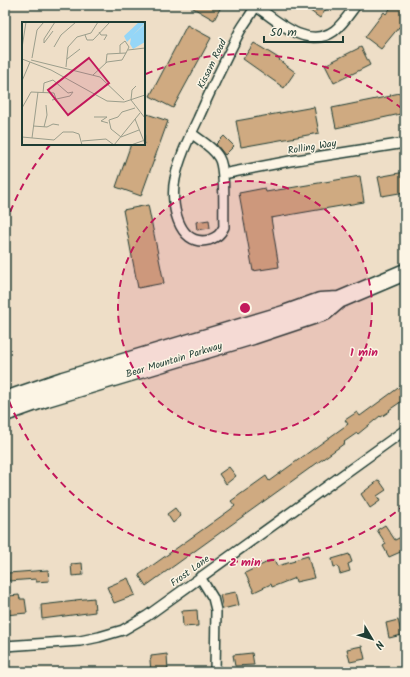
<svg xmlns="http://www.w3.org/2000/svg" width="410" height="677" viewBox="0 0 410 677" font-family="Kalam,sans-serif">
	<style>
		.building { fill: #cfaa81; stroke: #1f3d34 }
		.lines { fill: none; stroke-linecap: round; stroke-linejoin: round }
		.street-casing { stroke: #1f3d34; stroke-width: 12 }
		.highway-casing { stroke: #1f3d34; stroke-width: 19 }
		.street { stroke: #fcf5e5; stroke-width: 9 }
		.highway { stroke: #fcf5e5; stroke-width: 16 }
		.ring { fill: none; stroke: #c2185b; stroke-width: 2; stroke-dasharray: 7 5 }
		.labels { text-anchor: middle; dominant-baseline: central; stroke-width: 3; stroke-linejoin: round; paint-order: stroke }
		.street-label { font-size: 10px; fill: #1f3d34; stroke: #fcf5e5 }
		.inset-road { fill: none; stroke: #9b9e8c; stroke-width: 1 }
		.view { fill: #c2185b; fill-opacity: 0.15; stroke: #c2185b; stroke-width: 2 }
		.inset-edge { fill: none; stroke: #1f3d34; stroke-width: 2 }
		.centre { fill: #c2185b; stroke: #fcf5e5; stroke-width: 2 }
		.ring-label { font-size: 12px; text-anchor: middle; font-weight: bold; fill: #c2185b; stroke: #fcf5e5; stroke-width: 3; stroke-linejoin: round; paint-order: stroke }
	</style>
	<rect width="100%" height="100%" fill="#eedec7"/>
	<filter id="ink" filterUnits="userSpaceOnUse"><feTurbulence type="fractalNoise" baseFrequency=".025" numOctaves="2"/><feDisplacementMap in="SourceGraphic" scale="8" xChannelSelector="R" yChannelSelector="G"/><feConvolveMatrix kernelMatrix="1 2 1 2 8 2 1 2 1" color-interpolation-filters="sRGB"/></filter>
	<g filter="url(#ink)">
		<path class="building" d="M188 5H222L214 20Z
			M302 5H329L320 18Z
			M393 5H405V22L400 28 399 27 381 49 365 37 384 12 386 14Z
			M187 25 211 38 173 108 150 96Z
			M254 43 280 59 279 60 295 72 284 88 243 59Z
			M361 47 370 65 334 83 325 65Z
			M405 92V113L336 128 332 108 391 96 390 95Z
			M314 107 319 133 241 147 236 121Z
			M144 113 168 121 141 196 116 187 131 144H144Z
			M224 136 234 146 225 155 216 144Z
			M405 172V192L382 196 378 177Z
			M360 176 364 202 271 218 279 267 253 271 239 193 265 188 266 192Z
			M148 205 164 283 138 288 123 210Z
			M209 220 210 228 197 230 196 222Z
			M405 383V399L389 410 390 411 381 417 380 416 358 434 357 433 344 442 345 443 146 586 139 575 230 510 235 506 231 501 266 476 269 481 348 424 345 420 357 412 360 416Z
			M229 467 236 476 226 484 219 474Z
			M379 480 386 490 377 496 380 501 370 508 361 494Z
			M175 508 181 516 173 523 167 514Z
			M385 525 395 540 405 535V550L389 557 383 546 386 544 377 530Z
			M349 554 352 562 348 564 350 571 340 574 338 566 334 567 332 559Z
			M308 556 314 578 296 582 295 578 272 587 271 584 254 592 245 573 274 559 277 566 295 561 294 560Z
			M82 563 83 575 72 576 71 564Z
			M48 570 49 581 36 582V579L9 581 8 573Z
			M128 578 135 595 114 603 107 587Z
			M236 592 239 605 223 609 220 595Z
			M19 595 20 599H25L27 613 5 615V601H10L9 596Z
			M94 598 95 612 42 619 41 605 76 601 75 600Z
			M197 610 198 626 183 627 182 611Z
			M398 620 402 635 389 638 386 623Z
			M362 646 365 659 350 662 347 649Z
			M252 653 254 665 235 666 233 655Z
			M167 654 168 672H151L150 660 151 659V656Z"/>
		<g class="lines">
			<g class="street-casing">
				<path id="street" d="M256 6C277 21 307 50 334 31 343 24 350 13 356 5
					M191 133C200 140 214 148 219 158 226 170 223 211 224 227 220 235 217 237 209 240 177 248 170 200 175 179 179 158 189 138 198 119 211 89 225 60 240 31 245 22 252 14 256 5
					M223 174 290 161 405 143
					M200 577 213 598 216 610 215 672
					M5 646 80 641 99 637 123 630 147 616 405 430"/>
			</g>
			<g class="highway-casing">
				<path id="highway" d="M5 400 63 380 284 314 320 301 339 300
					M5 413 47 398 253 336 325 312 339 300 405 272"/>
			</g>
			<use href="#street" class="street"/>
			<use href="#highway" class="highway"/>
		</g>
	</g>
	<circle cx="245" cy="308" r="127" fill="#c2185b" fill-opacity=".12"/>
	<g class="ring">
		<circle cx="245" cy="308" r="127"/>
		<path d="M405 505A254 254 0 0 1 6 393M6 223A254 254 0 0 1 50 145M146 74A254 254 0 0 1 405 111"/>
	</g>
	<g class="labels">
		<g class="street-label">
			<text transform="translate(212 64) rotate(-64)">Kissam Road</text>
			<text transform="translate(312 147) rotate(-9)">Rolling Way</text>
			<text transform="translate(174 360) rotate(-17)">Bear Mountain Parkway</text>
			<text transform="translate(190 571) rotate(-36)">Frost Lane</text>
		</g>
	</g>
	<g transform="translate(22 22)">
		<rect width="123" height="123" fill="#eedec7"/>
		<path d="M117 0 123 1 110 14 123 2V20L111 27 108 22 109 16 105 20 102 14Z" fill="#95d6f7"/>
		<path class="inset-road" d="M77 10 79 13H85L82 18M63 13 65 18H71L88 0M22 21V17L33 0M22 21 31 9M32 25 39 13 54 0M0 26 4 0M106 28 123 26M98 31V23L103 19 107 25 104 31M10 36 15 8 22 0M0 37 29 48 85 79 102 80 123 73M45 37 58 27M9 38 78 55 102 78M44 45 46 25 55 15 69 11 76 0M71 53 85 40 100 38 104 31 85 32 84 41M0 59 8 40M114 64 110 68 109 78 123 96M21 71 22 61 31 58 46 71M30 78 48 74 51 70 46 71M0 86 9 70 32 71 34 77M72 95H85L79 99 86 101M113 97 123 122M87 98 89 107 99 115 117 108M87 98 96 95 100 90 113 86M11 104 25 105 31 102 37 103M22 105 25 93 24 83M0 115 32 118 41 110H51L57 112 60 123M10 116 16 70M60 119 84 117 92 123M92 123 118 91M109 123 123 118"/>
		<path class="view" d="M67 36 87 61 46 93 26 68Z"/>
		<rect width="123" height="123" class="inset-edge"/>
	</g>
	<circle cx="245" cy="308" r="6" class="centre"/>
	<g class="ring-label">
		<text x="364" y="356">1 min</text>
		<text x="245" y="566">2 min</text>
	</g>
	<rect width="410" height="677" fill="none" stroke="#fcf5e5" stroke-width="20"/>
	<rect x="10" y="10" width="390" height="657" fill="none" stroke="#1f3d34" stroke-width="1.5" filter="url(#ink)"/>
	<g transform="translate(372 639) rotate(128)" stroke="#fcf5e5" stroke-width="3" paint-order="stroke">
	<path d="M0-3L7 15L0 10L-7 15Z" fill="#1f3d34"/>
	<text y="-6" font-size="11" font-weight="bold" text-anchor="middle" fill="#1f3d34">N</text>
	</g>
	<path d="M264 36v6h79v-6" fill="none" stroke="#1f3d34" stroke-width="2"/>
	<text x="270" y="36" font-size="12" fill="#1f3d34" stroke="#fcf5e5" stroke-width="3" paint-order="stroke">50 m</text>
</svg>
